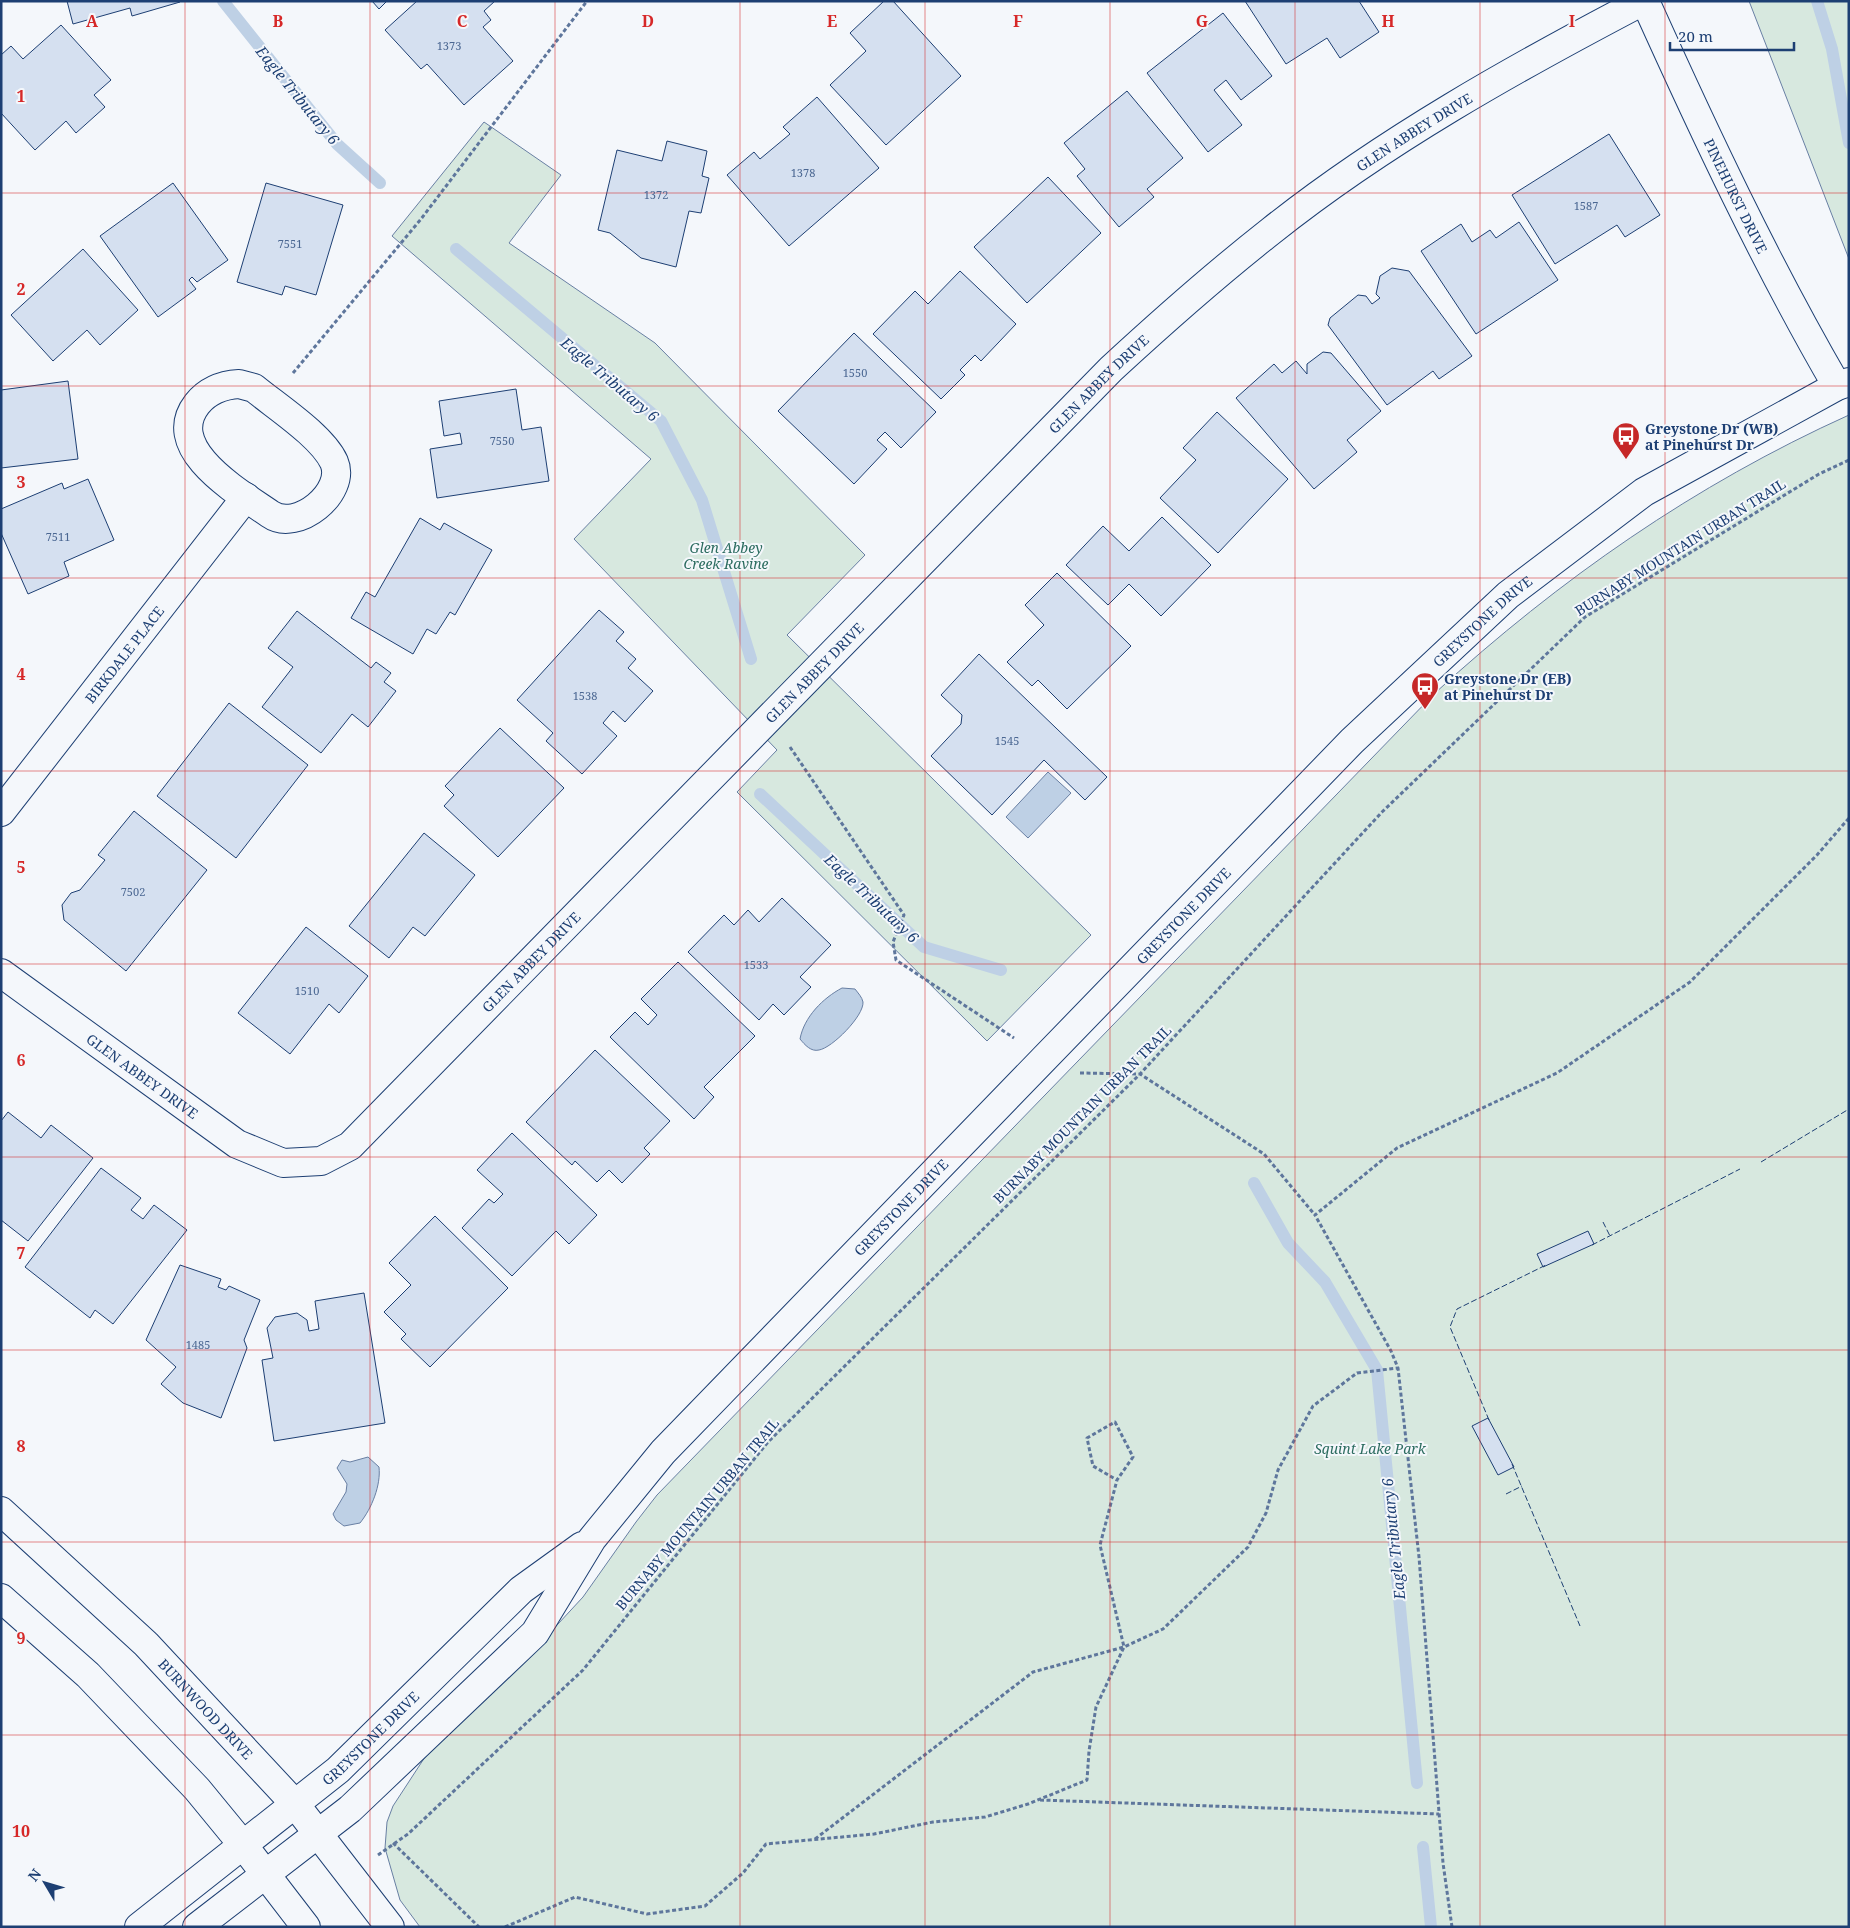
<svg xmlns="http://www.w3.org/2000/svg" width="1850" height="1928" viewBox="0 0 1850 1928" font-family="'Noto Serif',serif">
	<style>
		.green { fill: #d7e8df; stroke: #687fa3 }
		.water { fill: #bed0e5; stroke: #687fa3 }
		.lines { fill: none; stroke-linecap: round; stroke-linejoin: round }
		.stream { stroke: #bed0e5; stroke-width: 12 }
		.building { fill: #d5e0f0; stroke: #1d3f73 }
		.street-casing { stroke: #1d3f73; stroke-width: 30 }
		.secondary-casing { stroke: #1d3f73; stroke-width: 30 }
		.path { stroke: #5e769c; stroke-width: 3; stroke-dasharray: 4 2.5; stroke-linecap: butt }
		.street { stroke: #f4f7fb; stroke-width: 28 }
		.secondary { stroke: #f4f7fb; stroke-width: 28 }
		.fence { stroke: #1d3f73; stroke-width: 1; stroke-dasharray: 6 2.5; stroke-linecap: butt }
		.grid { fill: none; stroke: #d62828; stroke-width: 1; stroke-opacity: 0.55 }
		.labels { text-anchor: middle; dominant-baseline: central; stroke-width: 4; stroke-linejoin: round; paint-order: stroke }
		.number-label { font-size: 11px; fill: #4b6792 }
		.street-label { font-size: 14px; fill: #1d3f73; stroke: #f4f7fb }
		.poi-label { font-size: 14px; font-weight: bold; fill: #1d3f73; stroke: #f4f7fb; text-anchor: start }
		.park-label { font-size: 14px; font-style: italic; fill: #2c6c60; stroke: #f4f7fb }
		.water-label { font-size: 15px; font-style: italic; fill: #1d3f73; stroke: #f4f7fb }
		.grid-label { font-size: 16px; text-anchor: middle; font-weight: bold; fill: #d62828; stroke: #f4f7fb; stroke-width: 4; stroke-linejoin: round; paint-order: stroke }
	</style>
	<rect width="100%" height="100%" fill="#f4f7fb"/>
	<path class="green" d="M1749 1H1849V259Z
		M484 122 561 175 509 243 655 343 865 555 787 635 1091 935 987 1041 737 792 777 750 574 539 651 459 392 236Z
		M1849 415V1927H420L400 1900 385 1848 387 1822 393 1806 425 1757 508 1678 583 1597 636 1522 657 1495 1435 693C1560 579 1694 485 1849 415Z"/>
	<path class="water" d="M1048 772 1071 793 1028 838 1006 817Z
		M842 988 855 989C858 993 862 997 863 1002 864 1016 832 1048 819 1050 811 1052 805 1045 800 1039 804 1017 823 998 842 988Z
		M368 1457 379 1467C381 1485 372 1508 360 1523L344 1526 336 1520 333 1514 346 1492 347 1484 337 1468 342 1460 350 1462Z"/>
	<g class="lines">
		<path class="stream" d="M223 1 337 144 380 183
			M1817 1 1832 49 1849 143
			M456 249 661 421 702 500 751 659
			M760 794 924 947 1001 970
			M1254 1183 1288 1243 1325 1282 1377 1370 1417 1783
			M1423 1847 1431 1927"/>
	</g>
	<path class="building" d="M67 1H180V2L132 16 130 8 73 24Z
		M372 1H387L379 9Z
		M417 1H495L484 11 491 20 483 27 513 61 464 105 427 64 421 69 385 30Z
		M884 1H893L961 76 886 145 830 85 866 51 850 33Z
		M1245 1H1359L1379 32 1340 58 1327 38 1286 64Z
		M1223 13 1272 76 1241 100 1226 80 1214 90 1242 125 1208 152 1147 73Z
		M61 25 111 80 94 95 105 107 76 133 66 121 35 150 1 113V55L11 46 23 59Z
		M1127 91 1183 158 1147 189 1154 197 1119 227 1077 176 1085 169 1064 143Z
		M817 97 879 168 789 246 727 175 754 152 760 159 790 134 783 127Z
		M1609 134 1660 215 1625 237 1617 225 1555 264 1512 195Z
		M667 141 707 151 702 176 709 178 701 213 689 211 676 267 641 258 610 233 598 230 617 150 662 161Z
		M1048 177 1101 233 1027 303 974 247Z
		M173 183 228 260 197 282 192 277 189 280 196 289 158 317 100 236Z
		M266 183 343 205 316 295 285 286 282 295 237 282Z
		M1519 222 1558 280 1476 334 1421 251 1461 224 1472 242 1490 230 1496 238Z
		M83 249 138 310 100 345 87 330 53 361 11 315Z
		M1392 268 1409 271 1472 356 1439 379 1433 371 1387 405 1328 325 1330 318 1358 295 1366 296 1372 304 1380 298 1376 294 1380 276Z
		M960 271 1016 324 981 361 975 355 960 370 965 375 941 399 873 334 915 291 928 304Z
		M854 333 936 412 901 448 885 432 877 440 887 449 854 484 778 411Z
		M1323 352 1331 353 1381 411 1347 440 1357 452 1314 489 1236 398 1274 364 1282 373 1296 361 1307 374V364Z
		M68 381 78 459 1 468V390Z
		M516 389 522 430 541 427 549 481 437 498 430 449 462 444 460 433 444 436 439 401Z
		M1217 412 1288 479 1218 553 1160 498 1196 460 1183 448Z
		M88 479 114 540 64 562 69 576 28 594 1 533V509L62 483 64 489Z
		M1162 517 1211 565 1161 616 1129 584 1108 605 1066 565 1103 526 1129 551Z
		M420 518 440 530 444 523 492 550 455 615 450 612 436 634 427 629 413 654 351 618 366 592 375 597Z
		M1057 573 1131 646 1067 709 1038 680 1032 686 1007 662 1044 625 1025 605Z
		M599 610 624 632 616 641 636 659 628 668 653 691 625 722 613 711 603 723 617 736 582 774 546 741 553 733 517 700Z
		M297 611 371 668 376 662 391 673 384 682 396 691 368 727 352 714 321 753 262 707 293 667 268 648Z
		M979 654 1107 777 1085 800 1044 760 992 815 931 756 961 724 962 715 941 695Z
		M229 703 308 765 236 858 157 796Z
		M500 728 564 788 498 857 444 806 454 795 445 786Z
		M134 811 207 870 126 971 64 920 62 905 71 893 80 890 105 860 98 855Z
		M424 833 475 875 425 936 413 927 389 958 349 926Z
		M782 898 831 945 800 977 811 987 784 1015 773 1004 759 1020 688 952 724 915 734 925 748 910 759 922Z
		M306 927 368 976 339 1013 329 1004 290 1054 238 1013Z
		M678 962 755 1036 704 1087 714 1097 694 1119 610 1037 635 1012 648 1025 657 1015 641 999Z
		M595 1050 670 1121 644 1148 650 1154 622 1183 609 1170 597 1182 575 1161 572 1165 526 1122Z
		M8 1112 41 1138 51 1125 93 1158 28 1241 1 1220V1121Z
		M512 1133 597 1215 569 1244 556 1231 512 1276 462 1228 489 1199 494 1203 503 1194 477 1170Z
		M101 1168 141 1198 131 1210 143 1219 154 1205 187 1230 113 1324 95 1310 90 1318 25 1267Z
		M435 1216 508 1288 430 1367 401 1339 406 1334 384 1312 411 1285 389 1263Z
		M1588 1231 1594 1244 1543 1267 1537 1254Z
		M180 1265 221 1279 218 1287 226 1290 229 1286 260 1300 244 1340 247 1348 221 1418 183 1403 161 1384 176 1367 146 1340Z
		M364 1293 385 1423 274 1441 262 1360 273 1358 267 1328 275 1317 297 1313 307 1320 309 1331 319 1329 315 1301Z
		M1488 1418 1514 1467 1498 1475 1472 1426Z"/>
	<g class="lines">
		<g class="street-casing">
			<g id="street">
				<path id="s1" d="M1645 1C1704 132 1765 262 1837 386"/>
				<path d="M239 384 254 388C277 407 322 436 334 462 347 492 297 533 270 514 240 493 162 449 197 404 208 390 222 385 239 384Z"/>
				<path id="s2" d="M1 812 246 497"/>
				<path id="s3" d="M1 973 237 1144 283 1163 321 1161 350 1146 1111 369C1163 321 1215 275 1271 231 1384 141 1515 68 1643 1"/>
			</g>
		</g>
		<g class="secondary-casing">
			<g id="secondary">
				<path id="s4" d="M1 1511 146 1644 295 1804 390 1927"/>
				<path d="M1 1598 88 1675 197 1789 243 1845 306 1927"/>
				<path id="s5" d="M139 1927 338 1770 521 1590 582 1546"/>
				<path id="s6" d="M197 1927 350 1809 535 1633 592 1539 663 1452 1352 741 1508 595 1644 492 1837 386 1849 382"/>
			</g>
		</g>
		<path class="path" d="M293 373 421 219 587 1
			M790 747 904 915 893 942 896 960 1014 1038
			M1080 1073 1140 1074 1264 1154 1315 1215
			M1040 1800 1439 1814
			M815 1839 1033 1672 1124 1647 1100 1545 1117 1480 1133 1457 1115 1422 1087 1438 1093 1466 1117 1480
			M393 1843 479 1927
			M378 1855 408 1834 583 1670 768 1442 1140 1074 1382 812 1585 617 1819 474 1849 460
			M505 1927 575 1897 647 1914 705 1906 743 1873 766 1844 874 1834 933 1822 985 1817 1028 1804 1087 1780 1089 1751 1096 1707 1124 1647 1163 1629 1248 1547 1266 1513 1278 1470 1313 1406 1357 1373 1398 1368
			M1452 1927 1443 1863 1419 1557 1398 1368 1391 1351 1315 1215 1397 1148 1557 1073 1690 982 1817 855 1849 818"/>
		<use href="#street" class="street"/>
		<use href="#secondary" class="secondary"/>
		<path class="fence" d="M1761 1162 1849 1109
			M1603 1222 1610 1236
			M1592 1245 1740 1169
			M1489 1420 1450 1327 1457 1309 1546 1265
			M1512 1464 1580 1626
			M1506 1494 1522 1486"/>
	</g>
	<path class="grid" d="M185 1V1927M370 1V1927M555 1V1927M740 1V1927M925 1V1927M1110 1V1927M1295 1V1927M1480 1V1927M1665 1V1927M1 193H1849M1 386H1849M1 578H1849M1 771H1849M1 964H1849M1 1157H1849M1 1350H1849M1 1542H1849M1 1735H1849"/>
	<defs>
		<g id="bus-pin" transform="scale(1.4375)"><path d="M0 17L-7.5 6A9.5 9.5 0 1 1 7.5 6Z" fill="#c62828" stroke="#f4f7fb"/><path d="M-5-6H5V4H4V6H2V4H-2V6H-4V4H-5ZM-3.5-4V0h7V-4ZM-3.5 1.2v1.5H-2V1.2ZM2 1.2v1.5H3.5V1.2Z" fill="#fff"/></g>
	</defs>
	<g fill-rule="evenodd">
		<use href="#bus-pin" x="1626" y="436"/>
		<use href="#bus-pin" x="1425" y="686"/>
	</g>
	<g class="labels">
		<g class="number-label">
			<text x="449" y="45">1373</text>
			<text x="803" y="172">1378</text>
			<text x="656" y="194">1372</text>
			<text x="1586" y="205">1587</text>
			<text x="290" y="243">7551</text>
			<text x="855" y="372">1550</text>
			<text x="502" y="440">7550</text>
			<text x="58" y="536">7511</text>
			<text x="585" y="695">1538</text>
			<text x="1007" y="740">1545</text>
			<text x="133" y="891">7502</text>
			<text x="756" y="964">1533</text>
			<text x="307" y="990">1510</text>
			<text x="198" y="1344">1485</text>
		</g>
		<g class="street-label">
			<text stroke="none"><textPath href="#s3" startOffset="1885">GLEN ABBEY DRIVE</textPath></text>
			<text stroke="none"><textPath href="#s1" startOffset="215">PINEHURST DRIVE</textPath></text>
			<text stroke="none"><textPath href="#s3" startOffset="1480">GLEN ABBEY DRIVE</textPath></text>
			<text transform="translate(1680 547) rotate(-32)">BURNABY MOUNTAIN URBAN TRAIL</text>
			<text stroke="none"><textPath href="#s6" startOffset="1838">GREYSTONE DRIVE</textPath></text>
			<text stroke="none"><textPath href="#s2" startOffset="200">BIRKDALE PLACE</textPath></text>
			<text stroke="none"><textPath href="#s3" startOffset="1075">GLEN ABBEY DRIVE</textPath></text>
			<text stroke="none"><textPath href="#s6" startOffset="1418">GREYSTONE DRIVE</textPath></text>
			<text stroke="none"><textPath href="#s3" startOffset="670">GLEN ABBEY DRIVE</textPath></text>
			<text stroke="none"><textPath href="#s3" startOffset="175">GLEN ABBEY DRIVE</textPath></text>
			<text transform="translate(1082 1114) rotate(-45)">BURNABY MOUNTAIN URBAN TRAIL</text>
			<text stroke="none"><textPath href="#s6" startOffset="1012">GREYSTONE DRIVE</textPath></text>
			<text transform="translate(697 1514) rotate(-50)">BURNABY MOUNTAIN URBAN TRAIL</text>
			<text stroke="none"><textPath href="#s4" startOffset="285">BURNWOOD DRIVE</textPath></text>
			<text stroke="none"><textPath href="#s5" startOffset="299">GREYSTONE DRIVE</textPath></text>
		</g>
		<g class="poi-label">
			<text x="1645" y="428">Greystone Dr (WB)<tspan x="1645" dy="16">at Pinehurst Dr</tspan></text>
			<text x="1444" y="678">Greystone Dr (EB)<tspan x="1444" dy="16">at Pinehurst Dr</tspan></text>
		</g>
		<g class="park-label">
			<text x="726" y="547">Glen Abbey<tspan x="726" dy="16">Creek Ravine</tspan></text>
			<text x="1370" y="1448">Squint Lake Park</text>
		</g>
		<g class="water-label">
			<text transform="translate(298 95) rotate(51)">Eagle Tributary 6</text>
			<text transform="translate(610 379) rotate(40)">Eagle Tributary 6</text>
			<text transform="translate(872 898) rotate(43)">Eagle Tributary 6</text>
			<text transform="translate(1393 1539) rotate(-96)">Eagle Tributary 6</text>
		</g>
	</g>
	<g class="grid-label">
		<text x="92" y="27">A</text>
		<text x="278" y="27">B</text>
		<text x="462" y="27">C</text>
		<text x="648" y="27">D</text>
		<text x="832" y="27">E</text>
		<text x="1018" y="27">F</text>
		<text x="1202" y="27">G</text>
		<text x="1388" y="27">H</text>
		<text x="1572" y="27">I</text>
		<text x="21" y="102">1</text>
		<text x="21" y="295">2</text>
		<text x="21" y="488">3</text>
		<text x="21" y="680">4</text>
		<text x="21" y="873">5</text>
		<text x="21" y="1066">6</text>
		<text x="21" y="1259">7</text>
		<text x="21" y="1452">8</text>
		<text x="21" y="1644">9</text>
		<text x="21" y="1837">10</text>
	</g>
	<rect width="1850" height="1928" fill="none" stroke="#1d3f73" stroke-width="5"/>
	<g transform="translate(45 1883) rotate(308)" stroke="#f4f7fb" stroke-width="4" paint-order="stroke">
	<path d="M0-4L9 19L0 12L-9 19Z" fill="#1d3f73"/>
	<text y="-8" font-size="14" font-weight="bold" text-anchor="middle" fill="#1d3f73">N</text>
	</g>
	<path d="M1670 42v8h124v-8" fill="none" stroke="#1d3f73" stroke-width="2.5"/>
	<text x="1678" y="42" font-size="15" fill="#1d3f73" stroke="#f4f7fb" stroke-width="4" paint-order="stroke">20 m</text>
</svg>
